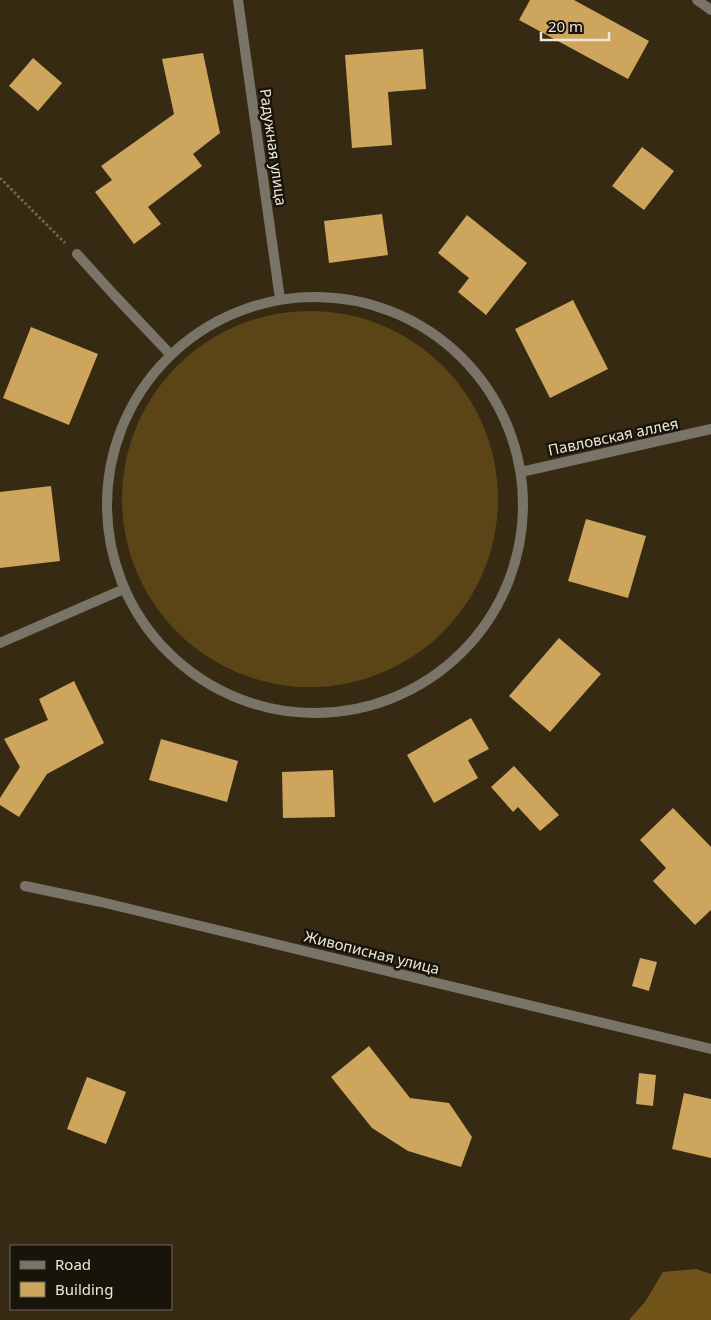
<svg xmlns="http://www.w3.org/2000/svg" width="711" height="1320" viewBox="0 0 711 1320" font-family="'Noto Sans',sans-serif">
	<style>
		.green { fill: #5b4415 }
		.forest { fill: #71541a }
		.building { fill: #cda55c }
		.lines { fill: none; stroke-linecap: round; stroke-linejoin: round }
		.path { stroke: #716651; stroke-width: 3; stroke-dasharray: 2.5 2.5; stroke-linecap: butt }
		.lane { stroke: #797368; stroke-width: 10 }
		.street { stroke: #797368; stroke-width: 10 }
		.labels { text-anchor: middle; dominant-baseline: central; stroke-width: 5; stroke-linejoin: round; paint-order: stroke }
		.street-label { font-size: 15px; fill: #eee6d8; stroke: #19140a }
	</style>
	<rect width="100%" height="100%" fill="#372a13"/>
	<path class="green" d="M122 499a188 188 0 1 1 376 0a188 188 0 1 1-376 0Z"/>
	<path class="forest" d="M696 1269 711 1274V1320H629L645 1302 663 1272Z"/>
	<path class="building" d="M530 0H574L649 41 628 79 519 20Z
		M423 49 426 89 388 92 392 145 352 148 345 55Z
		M203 53 220 133 193 154 202 166 148 207 161 224 134 244 95 192 112 180 101 166 174 114 162 59Z
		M33 58 62 83 38 111 9 86Z
		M642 147 674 171 644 210 612 186Z
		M382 214 388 255 329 263 324 221Z
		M467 215 527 263 486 315 458 292 469 278 438 253Z
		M573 300 608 369 550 398 515 329Z
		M31 327 98 354 69 425 3 398Z
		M51 486 60 561 0 568V492Z
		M586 519 646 536 628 598 568 581Z
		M559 638 601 674 550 732 509 696Z
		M74 681 104 743 47 774 19 817 0 805V798L20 767 4 739 48 720 39 699Z
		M471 718 489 749 468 760 478 778 434 803 407 755Z
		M161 739 238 761 227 802 149 780Z
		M514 766 559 815 540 831 518 807 513 812 491 787Z
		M333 770 335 817 283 818 282 772Z
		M673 808 711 847V910L695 925 653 881 666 868 640 840Z
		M640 958 657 962 649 991 632 986Z
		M369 1046 410 1098 449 1103 472 1137 461 1167 408 1151 372 1128 331 1077Z
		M639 1073 656 1075 653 1106 636 1104Z
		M87 1077 126 1092 106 1144 67 1129Z
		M684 1093 711 1099V1158L672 1149Z"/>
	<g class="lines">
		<path class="path" d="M0 178 65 243"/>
		<path class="lane" d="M77 254 115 296 170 354"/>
		<path class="street" d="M238 0 280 299
			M697 0 711 10
			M107 505a208 208 0 1 1 416 0a208 208 0 1 1-416 0Z
			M521 472 711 429
			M0 643 124 589
			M25 886 101 902 711 1049"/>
	</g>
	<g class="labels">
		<g class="street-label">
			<text transform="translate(274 147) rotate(82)">Радужная улица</text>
			<text transform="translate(613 436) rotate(-12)">Павловская аллея</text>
			<text transform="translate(372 952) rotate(14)">Живописная улица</text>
		</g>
	</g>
	<rect x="10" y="1245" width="162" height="65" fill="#19140a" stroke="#6e685c"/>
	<rect x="20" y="1261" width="25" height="8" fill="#797368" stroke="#6e685c"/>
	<text x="55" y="1270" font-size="15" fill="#eee6d8">Road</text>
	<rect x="20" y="1282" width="25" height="15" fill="#cda55c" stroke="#6e685c"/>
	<text x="55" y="1295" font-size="15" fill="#eee6d8">Building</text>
	<path d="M541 32v8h68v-8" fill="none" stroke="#eee6d8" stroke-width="2.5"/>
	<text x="548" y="32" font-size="15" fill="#eee6d8" stroke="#19140a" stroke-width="4" paint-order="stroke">20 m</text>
</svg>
